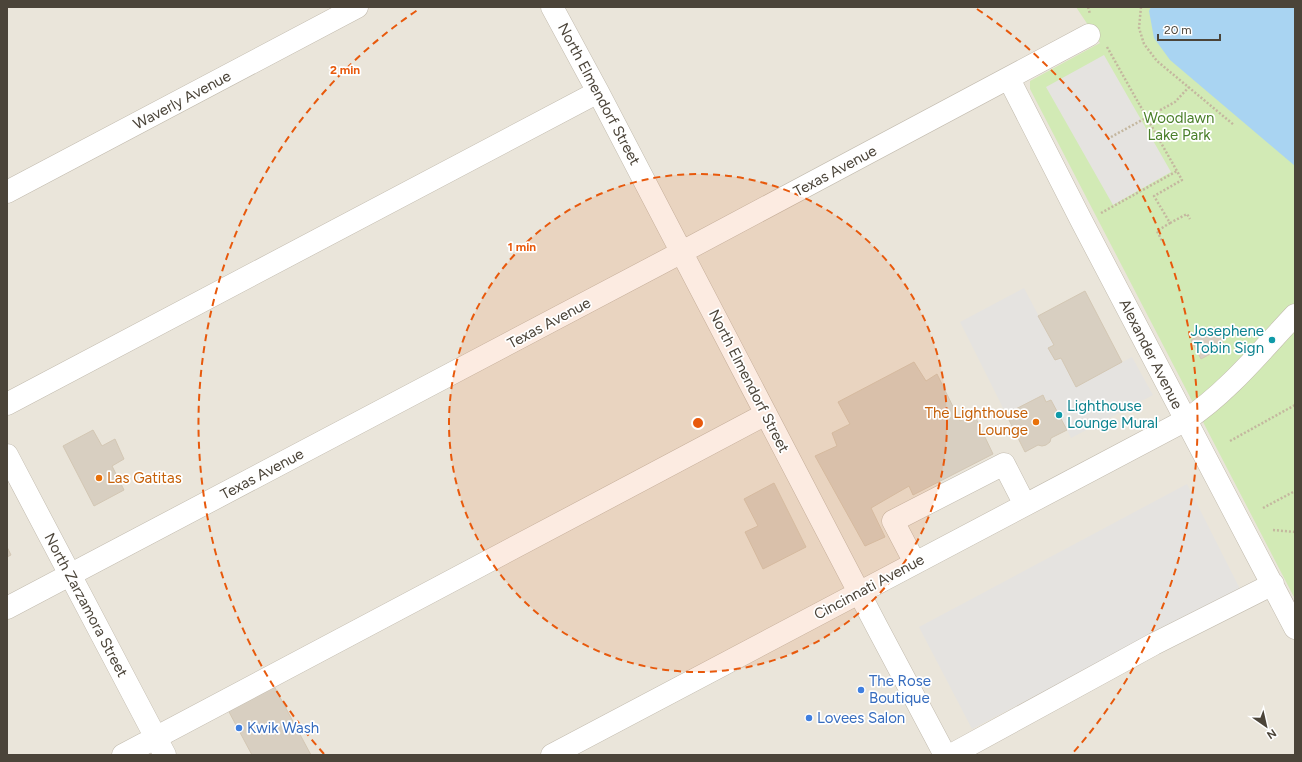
<svg xmlns="http://www.w3.org/2000/svg" width="1302" height="762" viewBox="0 0 1302 762" font-family="Figtree,sans-serif">
	<style>
		.residential { fill: #eae5da }
		.green { fill: #d2eab5 }
		.parking { fill: #e5e3e0 }
		.water { fill: #a9d4f2 }
		.building { fill: #d8cfc1; stroke: #d3c7b4 }
		.lines { fill: none; stroke-linecap: round; stroke-linejoin: round }
		.minor-casing { stroke: #c2bbae; stroke-width: 23 }
		.path { stroke: #c4b79f; stroke-width: 2.5; stroke-dasharray: 2 2; stroke-linecap: butt }
		.minor { stroke: #fff; stroke-width: 22 }
		.ring { fill: none; stroke: #e8590c; stroke-width: 2; stroke-dasharray: 7 5 }
		.culture-dot { fill: #0f9aa8; stroke: #fff; stroke-width: 1.5 }
		.food-dot { fill: #e8710a; stroke: #fff; stroke-width: 1.5 }
		.shop-dot { fill: #3f7fe0; stroke: #fff; stroke-width: 1.5 }
		.labels { text-anchor: middle; dominant-baseline: central; stroke-width: 3.5; stroke-linejoin: round; paint-order: stroke }
		.street-label { font-size: 15px; fill: #4b4439; stroke: #fff }
		.park-label { font-size: 15px; fill: #4a7f2a; stroke: #fff }
		.culture-label { font-size: 15px; fill: #0d838f; stroke: #fff; text-anchor: end }
		.food-label { font-size: 15px; fill: #c56008; stroke: #fff; text-anchor: end }
		.shop-label { font-size: 15px; fill: #366cbe; stroke: #fff; text-anchor: start }
		.centre { fill: #e8590c; stroke: #fff; stroke-width: 2 }
		.ring-label { font-size: 12px; text-anchor: middle; font-weight: bold; fill: #e8590c; stroke: #fff; stroke-width: 3.5; stroke-linejoin: round; paint-order: stroke }
	</style>
	<rect width="100%" height="100%" fill="#f6f3ec"/>
	<path class="residential" d="M7 7H1295V755H7Z"/>
	<path class="green" d="M1076 7H1295V599L1030 89V81L1100 43Z"/>
	<path class="parking" d="M1104 55 1171 172 1113 205 1046 87Z
		M1024 288 1054 345 1049 348 1055 360 1061 358 1076 386 1132 357 1153 395 1071 438 1067 430 1043 395 1006 414 960 322Z
		M1187 484 1240 589 972 729 919 627Z"/>
	<path class="water" d="M1151 7H1295V166L1170 60 1154 38 1149 11Z"/>
	<path class="building" d="M1085 291 1122 362 1076 387 1061 358 1055 360 1048 348 1054 345 1038 316Z
		M1215 327 1225 346 1201 359 1191 340Z
		M914 362 926 381 937 374 960 421 974 414 993 454 913 495 909 486 871 508 885 537 865 546 815 456 837 446 832 433 850 424 838 402Z
		M1043 395 1046 402 1051 400 1067 430 1051 438 1050 442 1046 445 1042 446 1038 445 1025 452 1006 414Z
		M93 430 102 446 115 439 124 459 112 466 124 490 94 506 63 446Z
		M774 483 806 547 763 569 745 532 758 526 744 499Z
		M7 547 11 555 7 557Z
		M274 686 311 755H252L228 710Z"/>
	<g class="lines">
		<g class="minor-casing">
			<path id="minor" d="M552 7 598 92 877 627 945 755
				M1009 79 1081 220 1295 628
				M7 192 357 7
				M7 404 598 92
				M7 455 165 755
				M915 563 893 521 1004 464 1025 505
				M7 608 682 252 1089 35
				M123 755 766 414
				M552 755 1186 420C1227 393 1261 351 1295 315
				M951 755 1154 644 1273 584"/>
		</g>
		<path class="path" d="M1088 7 1090 14
			M1141 7 1139 28 1144 44 1157 61 1234 125
			M1107 47 1182 180 1154 196 1170 223 1157 231 1162 241
			M1111 137 1175 102 1189 87
			M1101 213 1177 171
			M1170 223 1187 214 1190 219
			M1230 441 1295 405
			M1263 508 1295 491
			M1273 530 1295 532"/>
		<use href="#minor" class="minor"/>
	</g>
	<circle cx="698" cy="423" r="249" fill="#e8590c" fill-opacity=".12"/>
	<g class="ring">
		<circle cx="698" cy="423" r="249"/>
		<path d="M324 754A499 499 0 0 1 419 9M977 9A499 499 0 0 1 1072 754"/>
	</g>
	<g class="culture-dot">
		<circle cx="1272" cy="340" r="4"/>
		<circle cx="1059" cy="415" r="4"/>
	</g>
	<g class="food-dot">
		<circle cx="1036" cy="422" r="4"/>
		<circle cx="99" cy="478" r="4"/>
	</g>
	<g class="shop-dot">
		<circle cx="861" cy="690" r="4"/>
		<circle cx="809" cy="718" r="4"/>
		<circle cx="239" cy="728" r="4"/>
	</g>
	<g class="labels">
		<g class="street-label">
			<text transform="translate(599 94) rotate(62)">North Elmendorf Street</text>
			<text transform="translate(182 100) rotate(-28)">Waverly Avenue</text>
			<text transform="translate(835 171) rotate(-28)">Texas Avenue</text>
			<text transform="translate(549 323) rotate(-28)">Texas Avenue</text>
			<text transform="translate(1151 354) rotate(63)">Alexander Avenue</text>
			<text transform="translate(749 381) rotate(63)">North Elmendorf Street</text>
			<text transform="translate(262 474) rotate(-28)">Texas Avenue</text>
			<text transform="translate(869 587) rotate(-28)">Cincinnati Avenue</text>
			<text transform="translate(86 605) rotate(62)">North Zarzamora Street</text>
		</g>
		<g class="park-label">
			<text x="1179" y="118">Woodlawn<tspan x="1179" dy="17">Lake Park</tspan></text>
		</g>
		<g class="culture-label">
			<text x="1264" y="331">Josephene<tspan x="1264" dy="17">Tobin Sign</tspan></text>
			<text x="1067" y="406" text-anchor="start">Lighthouse<tspan x="1067" dy="17">Lounge Mural</tspan></text>
		</g>
		<g class="food-label">
			<text x="1028" y="413">The Lighthouse<tspan x="1028" dy="17">Lounge</tspan></text>
			<text x="107" y="478" text-anchor="start">Las Gatitas</text>
		</g>
		<g class="shop-label">
			<text x="869" y="681">The Rose<tspan x="869" dy="17">Boutique</tspan></text>
			<text x="817" y="718">Lovees Salon</text>
			<text x="247" y="728">Kwik Wash</text>
		</g>
	</g>
	<circle cx="698" cy="423" r="6" class="centre"/>
	<g class="ring-label">
		<text x="345" y="74">2 min</text>
		<text x="522" y="251">1 min</text>
	</g>
	<rect width="1302" height="762" fill="none" stroke="#4b4439" stroke-width="16"/>
	<g transform="translate(1266 726) rotate(146)" stroke="#ffffff" stroke-width="3" paint-order="stroke">
	<path d="M0-3L7 15L0 10L-7 15Z" fill="#4b4439"/>
	<text y="-6" font-size="11" font-weight="bold" text-anchor="middle" fill="#4b4439">N</text>
	</g>
	<path d="M1158 34v6h62v-6" fill="none" stroke="#4b4439" stroke-width="2"/>
	<text x="1164" y="34" font-size="12" fill="#4b4439" stroke="#ffffff" stroke-width="3" paint-order="stroke">20 m</text>
</svg>
